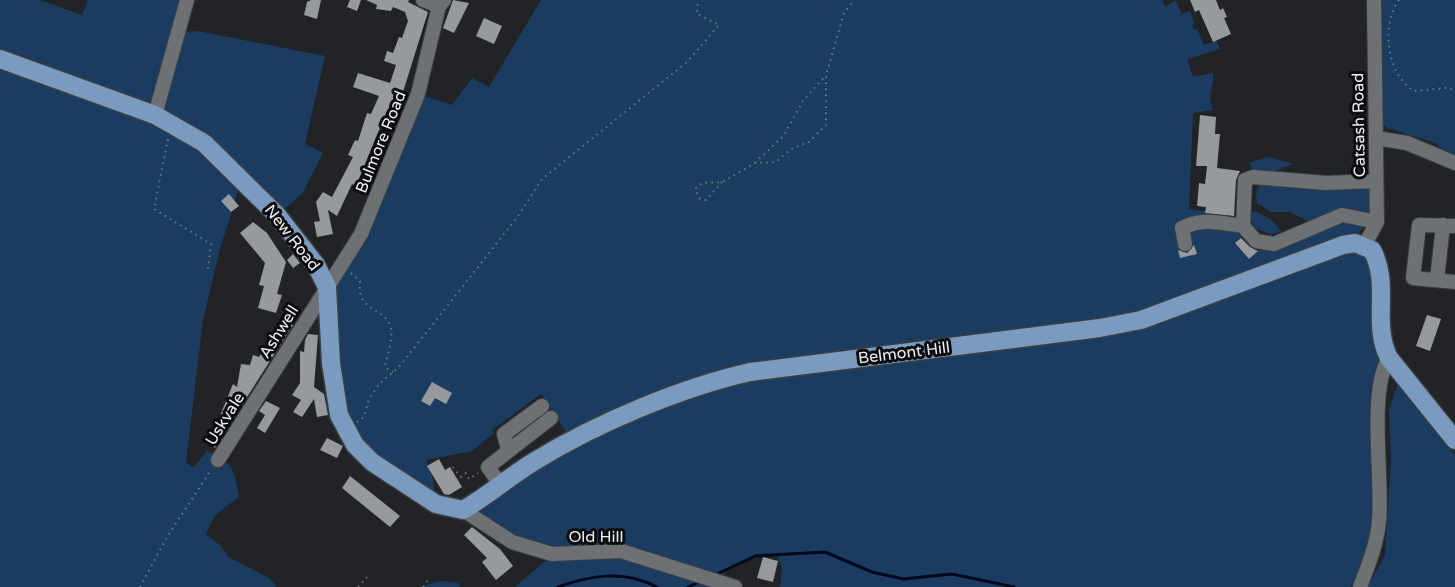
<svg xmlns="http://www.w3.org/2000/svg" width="1455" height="587" viewBox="0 0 1455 587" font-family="'Varela Round',sans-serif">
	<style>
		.green { fill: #1b3c61 }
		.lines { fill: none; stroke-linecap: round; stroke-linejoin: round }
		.stream { stroke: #00081f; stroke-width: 3 }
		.building { fill: #96999d }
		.minor-casing { stroke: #3c3f41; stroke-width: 16 }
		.major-casing { stroke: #3c3f41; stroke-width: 21 }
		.path { stroke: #727477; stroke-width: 2; stroke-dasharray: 1.5 4.5; stroke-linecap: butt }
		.minor { stroke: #6d7174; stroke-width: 14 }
		.major { stroke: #7a9abf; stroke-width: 18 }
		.labels { text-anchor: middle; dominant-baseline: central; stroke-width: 6; stroke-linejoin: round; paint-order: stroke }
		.street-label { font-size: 16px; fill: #eff0f3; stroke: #0b0c0e }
	</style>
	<rect width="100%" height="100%" fill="#212326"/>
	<path class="green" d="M0 0H40L82 15 88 0H187L180 32 198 31 325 56 305 144 323 153 302 194 277 215 241 181 220 249 203 320 186 462 193 468 207 451C234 463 234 469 239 497L215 515 206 534 222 547 228 557 269 578 277 587H0Z
		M541 0H1162L1165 7 1175 0 1182 14 1190 11 1195 24 1192 26 1194 30 1197 29 1204 45 1216 41 1220 49 1187 59 1193 77 1213 73C1215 87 1206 93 1213 110L1193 113 1189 209 1205 211V215L1235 218V225L1241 238 1235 243 1249 259 1259 250 1342 219 1366 224 1358 234 1100 328 1353 250 1369 258 1381 349 1377 371 1374 520 1367 555 1351 587H780L782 568 777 555 755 556 726 569 719 587H515L552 555 512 542 463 510 572 441 541 394 492 430 494 433 472 451 426 460 433 479 436 504 391 476 339 415 327 287 361 234 418 94 452 105 472 78 489 87Z
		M1374 0H1455V159L1435 143 1387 128 1382 123Z
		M1269 157 1293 164 1270 173H1255L1249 163Z
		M1260 184 1310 190 1371 187V216L1312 223 1290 212H1271L1257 203 1256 193Z
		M1254 211 1271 219 1282 232 1270 234 1253 227 1249 213Z
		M1398 384 1455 455V587H1368L1385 555 1391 460 1389 409Z
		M441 581 458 583 460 587H419Z"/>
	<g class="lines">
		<path class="stream" d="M715 575 755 556 825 552 872 572 903 579 952 574 1014 587
			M558 587C591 575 624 570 657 587
			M688 587 699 582"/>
	</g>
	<path class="building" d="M311 0H321L317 19 304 15 307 2Z
		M350 0H361L357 11 347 7Z
		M366 0H409L408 2 428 12 403 92 398 90 386 113 356 186 352 184 337 216 328 210 333 234 317 237 314 222 320 221 316 202 323 192 332 197 353 157 348 155 355 140 358 141 367 113 371 114 379 96 353 87 358 73 390 83 396 65 384 61 387 51 393 53 399 37 402 38 408 21 405 12 393 7 391 11 376 9 377 5Z
		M453 0 469 3 454 33 443 28Z
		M1190 0H1216L1220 10 1223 8 1227 17 1224 18 1231 34 1213 42 1199 10 1195 12Z
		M484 18 502 26 494 44 476 36Z
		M1200 115 1216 117 1215 134H1220L1217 168 1240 171 1236 180 1234 216 1205 213 1206 207 1197 206 1199 183 1205 184 1207 166H1196Z
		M229 194 239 206 231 212 221 201Z
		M253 222 267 233 286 262 277 294 282 295 276 313 258 308 264 286 259 285 265 263 240 233Z
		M1241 238 1250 247 1258 251 1249 259 1235 243Z
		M1194 245 1197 254 1180 258 1178 250 1187 253Z
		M293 254 300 263 293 268 287 260Z
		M1427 315 1441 319 1430 351 1416 346Z
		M284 318 293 325 233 419 229 423 219 418 233 384 237 387 241 364 250 365 253 355 259 357Z
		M308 334 318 335 314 387 324 394 328 415 317 417 314 399 302 417 293 412 301 400 292 395 300 383V351L304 352 305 340Z
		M432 382 452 393 446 404 435 398 430 406 421 401Z
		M266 401 280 408 265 433 257 428 265 415 259 411Z
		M217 433 222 436 215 448 209 444Z
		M327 438 343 446 337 458 320 450Z
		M439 459 445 470 450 467 462 487 449 495 444 494 427 466Z
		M350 476 400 516 390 527 342 488Z
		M472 527 500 549 513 566 496 580 482 562 487 558 464 535Z
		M763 557 778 561 773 582 757 578Z"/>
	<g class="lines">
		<g class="minor-casing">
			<path id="minor" d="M423 0 439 6
				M155 115 187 0
				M1376 138 1407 143 1455 163
				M1376 181 1326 183 1253 177 1245 180 1243 226 1256 241 1274 244 1342 215 1377 222
				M1455 226 1419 225 1413 278 1455 282
				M1185 244 1182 228C1202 217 1221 223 1243 226
				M1364 246 1377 222 1374 0
				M1437 280 1443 225
				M508 449 504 434 542 406
				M218 460 361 234 418 94 439 6 444 0
				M501 486 488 467 551 418
				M463 510 512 542 552 554 621 551 735 587
				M1360 587C1368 566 1377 544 1379 521 1383 479 1368 391 1389 358"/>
		</g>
		<g class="major-casing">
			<path id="major" d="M0 59 155 115 204 143 277 215 316 265 327 287 331 363 339 415 355 445 372 462 436 504 463 510C489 495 510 476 535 461 597 423 680 388 750 372L1100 328 1141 320 1343 245 1355 243 1372 250C1391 284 1371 323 1389 358L1455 440"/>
		</g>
		<path class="path" d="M1399 0C1381 25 1386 74 1414 91L1446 88 1455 90
			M168 139 154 209 211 244 208 269
			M755 163 784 135 803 101 826 75
			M722 182 706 200 700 199 695 189 702 183 722 182 755 163 776 162 791 149 809 142 826 125V75L844 13 854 0
			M351 273 360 281C356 314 387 306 391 329 393 340 387 356 385 367L393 372
			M357 422 364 417 369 399 380 383 399 367 456 295 518 216 542 179 687 62 719 25 697 14 698 0
			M453 467 461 477 466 473 469 479 478 473
			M140 587 167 537 211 470
			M358 587 370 574
			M423 587 428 580"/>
		<use href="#minor" class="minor"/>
		<use href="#major" class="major"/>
	</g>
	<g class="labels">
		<g class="street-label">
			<text transform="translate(1359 125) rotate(-91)">Catsash Road</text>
			<text transform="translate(381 142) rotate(-68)">Bulmore Road</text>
			<text transform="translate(292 238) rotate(52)">New Road</text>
			<text transform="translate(279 332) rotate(-58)">Ashwell</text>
			<text transform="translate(904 353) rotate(-7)">Belmont Hill</text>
			<text transform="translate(225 419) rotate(-58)">Uskvale</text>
			<text x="596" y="537">Old Hill</text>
		</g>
	</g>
</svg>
